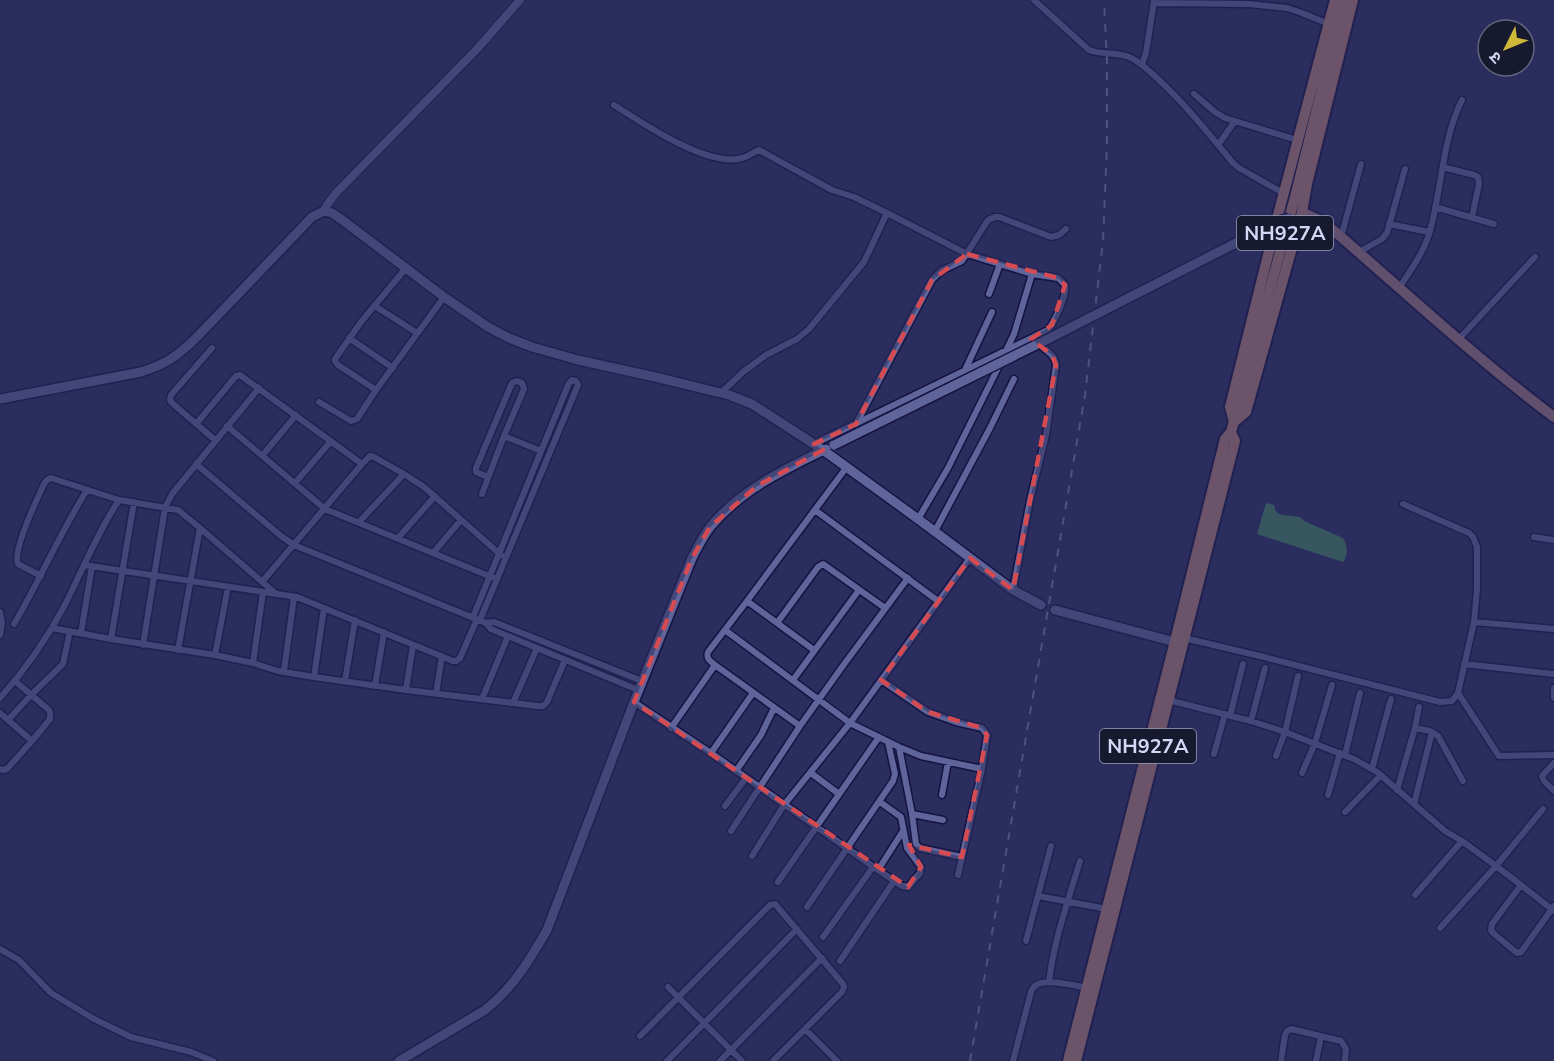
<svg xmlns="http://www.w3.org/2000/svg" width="1554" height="1061" viewBox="0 0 1554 1061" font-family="'Nunito Sans','Noto Sans Devanagari',sans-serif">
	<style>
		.water { fill: #478764 }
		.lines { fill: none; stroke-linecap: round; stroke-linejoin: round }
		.minor-casing { stroke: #141341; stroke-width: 9 }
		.tertiary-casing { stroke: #141341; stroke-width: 10 }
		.secondary-casing { stroke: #141341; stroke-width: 12 }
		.primary-casing { stroke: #141341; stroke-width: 14 }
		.trunk-casing { stroke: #141341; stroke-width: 14 }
		.minor { stroke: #5f649a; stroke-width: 6 }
		.tertiary { stroke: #5f649a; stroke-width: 8 }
		.secondary { stroke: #5f649a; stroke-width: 9 }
		.primary { stroke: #a37981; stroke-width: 10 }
		.trunk { stroke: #ba8078; stroke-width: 10 }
		.rail { stroke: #7b7fa7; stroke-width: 2; stroke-dasharray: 8 8; stroke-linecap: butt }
		.secondary-bridge-casing { stroke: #141341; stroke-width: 12; stroke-linecap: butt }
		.secondary-bridge { stroke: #5f649a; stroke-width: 9 }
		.marked { fill: none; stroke: #d54b51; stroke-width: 4.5; stroke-dasharray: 12 8; stroke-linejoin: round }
		.labels { text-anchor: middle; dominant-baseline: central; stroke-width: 6; stroke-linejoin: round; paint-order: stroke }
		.shield { fill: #17192e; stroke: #9b9fbb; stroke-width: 1.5 }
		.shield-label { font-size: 20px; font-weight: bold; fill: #d3d8f7 }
	</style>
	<rect width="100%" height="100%" fill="#2a2d5d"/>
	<path class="water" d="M1266 503 1274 505 1276 512 1282 515 1300 517 1304 521 1343 538C1348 546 1348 555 1343 562L1257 534Z"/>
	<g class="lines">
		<g class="minor-casing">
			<path id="minor" d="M1034 0 1089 50C1102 55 1117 52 1129 57 1141 62 1149 71 1159 80 1186 105 1209 134 1233 163L1239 168 1283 193
				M1154 3 1249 4 1287 8 1302 13 1329 24
				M1142 64 1146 53 1154 1
				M1194 94 1215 112 1225 118 1297 140
				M614 105C644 124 708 168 742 158 748 157 753 152 759 150L832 190 854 197 887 213 967 254 1032 274 1058 278 1065 285C1067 295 1055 321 1048 330L814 444
				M1218 145 1235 121
				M1443 167 1474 175 1478 177 1479 184 1472 217
				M1435 207 1494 224
				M1389 224 1429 232
				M1341 237 1361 164
				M1359 252 1382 239 1387 233 1405 169
				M1399 288C1411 270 1424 252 1430 231 1442 188 1442 140 1462 100
				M989 294 1000 264
				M375 306 417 333
				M349 338 393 368
				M1458 340 1535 257
				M212 348 171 395 170 400 172 403 215 440
				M1005 353 1014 334 1032 274
				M965 370 992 312
				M376 390 338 365 335 361V359L361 322 406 268
				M721 393 743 372 766 355 797 339 809 329 864 262 887 213
				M319 402 351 421 357 419 376 390 444 297
				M196 424 236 376 240 375 362 464
				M856 424 932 280 941 271 962 261 988 220 995 217H999L1051 237 1059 235 1066 229
				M227 426 325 509 494 578
				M504 436 541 451
				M262 456 296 415
				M196 464 281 536 294 545 486 623 494 622 642 681
				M295 483 331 441
				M482 494 504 436 524 389 522 383 517 381 512 383 476 468V472L488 477
				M815 510 938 601
				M918 519 948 468 1001 362
				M359 522 404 474
				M935 531 990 428 1014 379
				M1534 537 1554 540
				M398 538 435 496
				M434 552 461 520
				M84 565 297 597 453 661H456L460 658 477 619
				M41 576 18 564C12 551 37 499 44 484L47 480 51 478 119 500 178 510 200 528 275 593
				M262 582 362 464 370 456 374 457 404 474 424 487 501 555
				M1013 590 1030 500 1046 435 1056 365C1055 354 1044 349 1036 342
				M747 601 814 650
				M0 612 2 623 0 635
				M473 617 569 383 572 380 576 381 578 385 480 620
				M1474 622 1554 629
				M486 623 491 629 638 690
				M777 623 818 567 823 564 885 608
				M14 624C40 580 60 533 87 490
				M52 628 111 639 215 655 253 663 278 671 314 677 406 690 538 706H543L547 702 565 660
				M725 630 850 723 899 747 921 756 982 769
				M81 633 92 566
				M1184 638 1260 656 1440 702 1452 701 1458 693 1474 622 1477 589V547L1473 537 1469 533 1403 504
				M111 639 134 502
				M143 645 165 508 172 494 259 388
				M178 650 200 528
				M215 655 228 587
				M253 663 263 592
				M1464 664 1554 674
				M284 671 294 597
				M314 677 324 608
				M793 680 859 590
				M881 680 928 712 956 722 982 728 987 735 982 769 958 875
				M345 681 355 620
				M375 686 384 632
				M1554 688V698
				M406 690 413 645
				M1458 693 1499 756 1554 755
				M436 694 442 656
				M0 698C26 669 48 637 66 603 83 568 98 532 119 500
				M482 699 508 636
				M1168 700 1251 721 1285 732 1354 759 1377 772 1445 831 1462 841 1496 866 1440 928
				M634 702 711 753 878 870 902 886 908 887 920 873 921 867 907 848 901 817 880 802
				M513 703 537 648
				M0 713 32 741
				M1230 716 1243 664
				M8 720 31 695 63 664 70 631
				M1251 721 1265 668
				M800 726 715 665C710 661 706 659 708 652L747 601 846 468
				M671 728 715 665
				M1415 728 1430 731 1438 736 1463 781
				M899 747 912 814 916 844 920 848 962 857
				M711 753 753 693
				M1214 754 1225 714
				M1345 755 1360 693
				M1276 756 1285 732 1298 676
				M1554 763 1542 776 1544 781 1554 791
				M0 769 3 770 7 769 32 741 50 719V713L49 710 15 681
				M1372 769 1391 699
				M736 771 761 735 774 708
				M811 773 839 794
				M1302 773 1315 743 1332 685
				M1397 790 1415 728 1419 707
				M942 795 948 762
				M1328 795 1340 753
				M1414 804 1432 732
				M725 806 746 778
				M1543 809 1496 866 1521 885 1492 924 1491 930 1493 933 1517 953 1521 952 1554 906
				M1345 812 1381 775
				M912 814 943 820
				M731 831 800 726 842 667 908 578
				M752 856 784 805 850 723 970 558
				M878 870 903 831
				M778 882 879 737
				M1521 885 1554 911
				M1415 895 1462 841
				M1038 896 1107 909
				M807 907 893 781 895 774 888 742
				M823 937 873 867
				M1026 941 1051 846
				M0 949 19 960 51 993 94 1019 131 1037 191 1052 213 1061
				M840 961 894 881
				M1049 982C1054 940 1068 901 1080 861
				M668 987 742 1061
				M805 1029 837 1061
				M640 1036 770 905 775 904 843 984 844 987 842 992 773 1061
				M667 1061 797 929
				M720 1061 822 958
				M1013 1061 1031 992C1032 989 1033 987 1036 985 1046 978 1076 986 1088 988
				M1281 1061 1285 1035 1287 1031 1291 1029 1341 1041 1346 1049 1345 1061
				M1316 1061 1321 1036"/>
		</g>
		<g class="tertiary-casing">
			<path id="tertiary" d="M324 211 327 205 336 193 478 48 520 0"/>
		</g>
		<g class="secondary-casing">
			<path id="secondary" d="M0 399 141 372C166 364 176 357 195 339L312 217 324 211 332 213 341 219 444 297 488 327 509 338 532 347 578 360 655 377 729 395 752 404 823 450 918 519 1013 590 1041 605
				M1055 610 1175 642
				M399 1061 485 1010C513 988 529 961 547 930L634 702 692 558C698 547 703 536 711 526 741 490 785 469 826 449"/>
		</g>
		<g class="primary-casing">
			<path id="primary" d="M1302 212 1321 221 1333 230C1406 293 1477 359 1554 417"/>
		</g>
		<g class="trunk-casing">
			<path id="trunk" d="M1335 0 1278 215 1230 407 1234 422 1246 412 1302 212 1307 184 1353 0
				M1068 1061 1176 637 1225 439 1231 432 1295 197 1344 0
				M1076 1061 1235 441 1231 432"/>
		</g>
		<use href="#minor" class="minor"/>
		<use href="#tertiary" class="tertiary"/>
		<use href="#secondary" class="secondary"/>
		<use href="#primary" class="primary"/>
		<use href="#trunk" class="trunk"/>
		<path class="rail" d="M970 1061 1085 395 1103 241 1107 144V62L1104 0"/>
		<g class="secondary-bridge-casing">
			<path id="secondary-bridge" d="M834 445 1048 339 1279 221 1289 218"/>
		</g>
		<use href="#secondary-bridge" class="secondary-bridge"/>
	</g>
	<path d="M0 0H1554V1061H0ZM967 254 1058 278 1065 285 1052 325 1031 339 1052 355 1056 365 1013 590 970 558 881 680 928 712 982 728 987 735 962 857 909 845 921 867 908 887 634 702 692 558 710 527 757 486 823 450 814 444 856 424 932 280Z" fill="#2a2d5d" fill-opacity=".55" fill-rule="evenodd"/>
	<path class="marked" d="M967 254 1058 278 1065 285 1052 325 1031 339 1052 355 1056 365 1013 590 970 558 881 680 928 712 982 728 987 735 962 857 909 845 921 867 908 887 634 702 692 558 710 527 757 486 823 450 814 444 856 424 932 280Z"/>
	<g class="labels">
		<g class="shield">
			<rect x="1237" y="216" width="96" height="34" rx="4.5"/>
			<rect x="1100" y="729" width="96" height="34" rx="4.5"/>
		</g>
		<g class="shield-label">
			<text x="1285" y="233">NH927A</text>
			<text x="1148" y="746">NH927A</text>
		</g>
	</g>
	<g transform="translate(1506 48) rotate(227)"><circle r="28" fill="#17192e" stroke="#62657e" stroke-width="1.5"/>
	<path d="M0-4.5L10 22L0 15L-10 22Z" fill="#cfb837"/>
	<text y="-9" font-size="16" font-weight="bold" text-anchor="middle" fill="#d3d8f7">उ</text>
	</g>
</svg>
